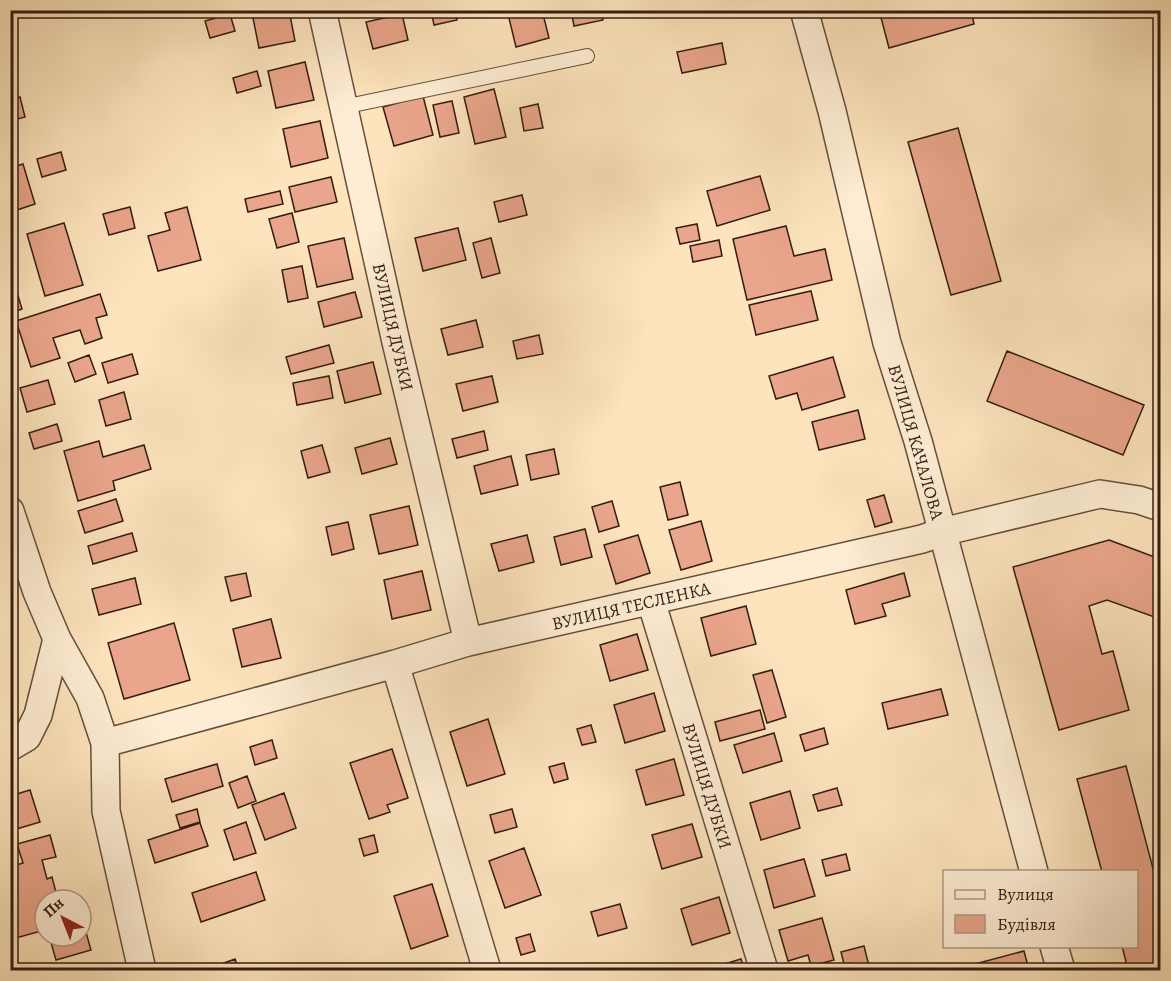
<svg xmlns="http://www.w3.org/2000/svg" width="1171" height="981" viewBox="0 0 1171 981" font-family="Alegreya,serif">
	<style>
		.building { fill: #eaa68c; stroke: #341c12; stroke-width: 1.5 }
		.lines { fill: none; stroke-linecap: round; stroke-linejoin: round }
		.service-casing { stroke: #664e3d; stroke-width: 16 }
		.minor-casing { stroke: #664e3d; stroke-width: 30 }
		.service { stroke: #feedd4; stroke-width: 14 }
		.minor { stroke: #feedd4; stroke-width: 27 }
		.labels { text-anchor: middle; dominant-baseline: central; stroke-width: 4.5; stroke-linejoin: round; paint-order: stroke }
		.street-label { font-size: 18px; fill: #341c12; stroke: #feedd4 }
	</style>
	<rect width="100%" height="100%" fill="#fde4bd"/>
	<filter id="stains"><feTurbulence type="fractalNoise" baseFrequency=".00333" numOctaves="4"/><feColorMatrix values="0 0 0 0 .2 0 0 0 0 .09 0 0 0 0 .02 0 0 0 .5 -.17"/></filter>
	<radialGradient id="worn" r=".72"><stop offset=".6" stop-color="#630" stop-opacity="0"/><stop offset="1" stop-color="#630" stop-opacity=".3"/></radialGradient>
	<path class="building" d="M263 10H289L295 41 259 48 252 13Z
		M431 10H455L457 20 434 25Z
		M507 10H542L549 38 516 47Z
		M571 10H601L603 20 574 26Z
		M879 10H971L974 24 889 48Z
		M230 14 235 31 210 38 205 21Z
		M402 14 408 40 373 49 366 22Z
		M722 43 726 64 682 73 677 52Z
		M305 62 314 100 276 108 268 71Z
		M257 71 261 86 237 93 233 78Z
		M494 89 506 137 475 144 464 97Z
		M423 96 433 135 394 146 383 107Z
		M20 97 25 117 10 121V100Z
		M452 101 459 133 440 137 433 105Z
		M538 104 543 128 524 131 520 108Z
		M320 121 328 158 291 167 283 129Z
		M958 128 1001 281 951 295 908 142Z
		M61 152 66 170 42 177 37 159Z
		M23 164 35 204 14 211 10 202V168Z
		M760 176 770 210 717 226 707 191Z
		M331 177 337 202 295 212 289 187Z
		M280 191 283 204 248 212 245 199Z
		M522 195 527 215 499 222 494 202Z
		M130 207 135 228 109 235 103 214Z
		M187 207 201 260 158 271 148 236 170 230 165 213Z
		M292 213 299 242 277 248 269 219Z
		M64 223 83 285 45 296 27 234Z
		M697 224 700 240 680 244 676 228Z
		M786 226 794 256 825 249 832 280 747 300 733 239Z
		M458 228 466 260 423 271 415 238Z
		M344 238 353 279 317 287 308 246Z
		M491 238 500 273 482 278 473 243Z
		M719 240 722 256 693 262 690 246Z
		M302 266 308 298 288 302 282 270Z
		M16 289 22 309 10 313V291Z
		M811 291 818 320 756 335 749 305Z
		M355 292 362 317 324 327 318 302Z
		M100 294 107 315 96 318 102 338 85 344 80 330 53 338 60 358 31 367 16 321Z
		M476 320 483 347 448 355 441 329Z
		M539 335 543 354 517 359 513 341Z
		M329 345 334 363 291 374 286 357Z
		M1007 351 1144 405 1123 455 987 401Z
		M132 354 138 374 108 383 102 363Z
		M89 355 96 374 75 382 68 363Z
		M833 357 845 397 802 410 797 393 776 399 769 376Z
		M373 362 381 394 345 403 337 371Z
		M329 376 333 398 297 405 293 383Z
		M492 376 498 402 463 411 456 384Z
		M48 380 55 404 27 412 20 388Z
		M124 392 131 419 106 426 99 400Z
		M858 410 865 439 819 450 812 422Z
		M57 424 62 441 34 449 29 433Z
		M484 431 488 450 457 458 452 439Z
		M390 438 397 464 362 474 355 448Z
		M99 441 103 457 144 445 151 469 113 481 115 490 78 501 64 451Z
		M322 445 330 472 308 478 301 451Z
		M554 449 559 474 531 480 526 455Z
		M511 456 518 485 481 494 474 466Z
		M680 482 688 515 668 520 660 487Z
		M884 495 892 522 875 527 867 500Z
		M116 499 123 521 85 533 78 511Z
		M612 501 619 526 599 532 592 507Z
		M409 506 418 545 379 554 370 515Z
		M701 521 712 561 681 570 669 530Z
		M348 522 354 549 332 555 326 527Z
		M585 529 592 557 561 565 554 537Z
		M132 533 137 551 93 564 88 546Z
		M527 535 534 562 499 571 491 544Z
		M638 535 650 573 616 584 604 545Z
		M1109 540 1160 559V619L1107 600 1089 606 1102 654 1113 651 1129 710 1059 730 1013 567Z
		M422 571 431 610 392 619 384 580Z
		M246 573 251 596 231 601 225 577Z
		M904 573 910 596 882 604 886 616 855 624 846 590Z
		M135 578 141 604 99 615 92 589Z
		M746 606 756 644 711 656 701 618Z
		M271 619 281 658 242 667 233 629Z
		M174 623 190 680 124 699 108 643Z
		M637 634 648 670 610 681 600 645Z
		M772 670 786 717 767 723 753 675Z
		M941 689 948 715 888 729 882 703Z
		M654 693 665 731 625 743 614 705Z
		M760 710 765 729 720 741 715 722Z
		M488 719 505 774 467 786 450 732Z
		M591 725 596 742 582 745 577 729Z
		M824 728 828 744 805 751 800 735Z
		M774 733 782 761 743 773 734 745Z
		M272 740 277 758 255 765 250 747Z
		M392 749 408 798 387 805 390 812 369 819 350 763Z
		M674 759 684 795 646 805 636 770Z
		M564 763 568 779 554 783 549 767Z
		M217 764 223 786 172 802 165 779Z
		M1126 766 1160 895V970H1128L1122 946H1136V872H1102L1077 779Z
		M247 776 256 801 238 808 229 783Z
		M837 788 842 805 818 811 813 795Z
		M30 790 40 822 10 831V796Z
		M790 791 800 828 761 840 750 803Z
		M284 793 296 828 265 840 252 805Z
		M197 809 200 822 180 828 176 815Z
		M512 809 517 827 495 833 490 815Z
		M246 822 256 853 234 860 224 830Z
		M200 823 208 846 155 863 148 840Z
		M692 824 702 857 662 869 652 835Z
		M50 835 56 857 42 860 47 879 52 877 58 900H45V908L43 909 45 930 12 939 10 867 23 863 17 844Z
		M374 835 378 852 364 856 359 839Z
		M524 848 541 895 505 908 489 861Z
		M846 854 850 870 826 876 822 860Z
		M804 859 815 896 774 908 764 870Z
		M256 872 265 900 201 922 192 893Z
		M432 884 448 936 411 949 394 896Z
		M719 897 730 933 692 945 681 909Z
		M620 904 627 928 598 936 591 912Z
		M822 918 834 960 811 966 808 955 788 961 779 930Z
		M85 929 91 950 56 960 50 939 59 936H81V930Z
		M530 934 535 951 521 955 516 938Z
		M864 946 870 970H852L850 963 844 964 841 952Z
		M1024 951 1029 970H977L975 964Z
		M235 959 239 970H214L213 967Z
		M741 959 745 970H705Z"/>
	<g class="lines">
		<g class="service-casing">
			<path id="service" d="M343 107 587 56"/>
		</g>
		<g class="minor-casing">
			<path id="minor" d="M322 10 396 342 468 642
				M804 10 832 111 887 343 918 441 1034 872
				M10 511 37 592 57 639 90 698 105 743 106 811 142 970
				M651 601 764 970
				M395 664 487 970
				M105 743 395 664 468 642 922 539 942 532 1100 494 1139 500 1160 507
				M10 747 27 737 38 715 57 639
				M1054 946 1061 970"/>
		</g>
		<use href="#service" class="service"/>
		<use href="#minor" class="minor"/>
	</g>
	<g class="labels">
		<g class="street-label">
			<text transform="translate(393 327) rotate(77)">ВУЛИЦЯ ДУБКИ</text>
			<text transform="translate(916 442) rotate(74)">ВУЛИЦЯ КАЧАЛОВА</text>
			<text transform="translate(631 606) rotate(-13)">ВУЛИЦЯ ТЕСЛЕНКА</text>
			<text transform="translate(707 786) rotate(73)">ВУЛИЦЯ ДУБКИ</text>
		</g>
	</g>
	<rect width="1171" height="981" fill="none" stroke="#fde4bd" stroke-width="36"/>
	<rect x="12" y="12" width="1147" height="957" fill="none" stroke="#341c12" stroke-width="3"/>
	<rect x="18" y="18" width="1135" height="945" fill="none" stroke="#341c12" stroke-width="1.5"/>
	<rect x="943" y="870" width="195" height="78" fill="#feedd4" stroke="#ad9986" stroke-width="1.5"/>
	<rect x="955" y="890" width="30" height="9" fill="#feedd4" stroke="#ad9986" stroke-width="1.5"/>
	<text x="997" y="900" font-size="18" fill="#341c12">Вулиця</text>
	<rect x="955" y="915" width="30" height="18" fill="#eaa68c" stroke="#ad9986" stroke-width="1.5"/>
	<text x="997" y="930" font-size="18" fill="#341c12">Будівля</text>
	<g transform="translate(63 918) rotate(318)"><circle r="28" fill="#feedd4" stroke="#ad9986" stroke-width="1.5"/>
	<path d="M0-4.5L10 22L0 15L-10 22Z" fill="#8f2418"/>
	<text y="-9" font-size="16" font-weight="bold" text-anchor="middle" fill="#341c12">Пн</text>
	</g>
	<rect width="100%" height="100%" filter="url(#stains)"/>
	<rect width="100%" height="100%" fill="url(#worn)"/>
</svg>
